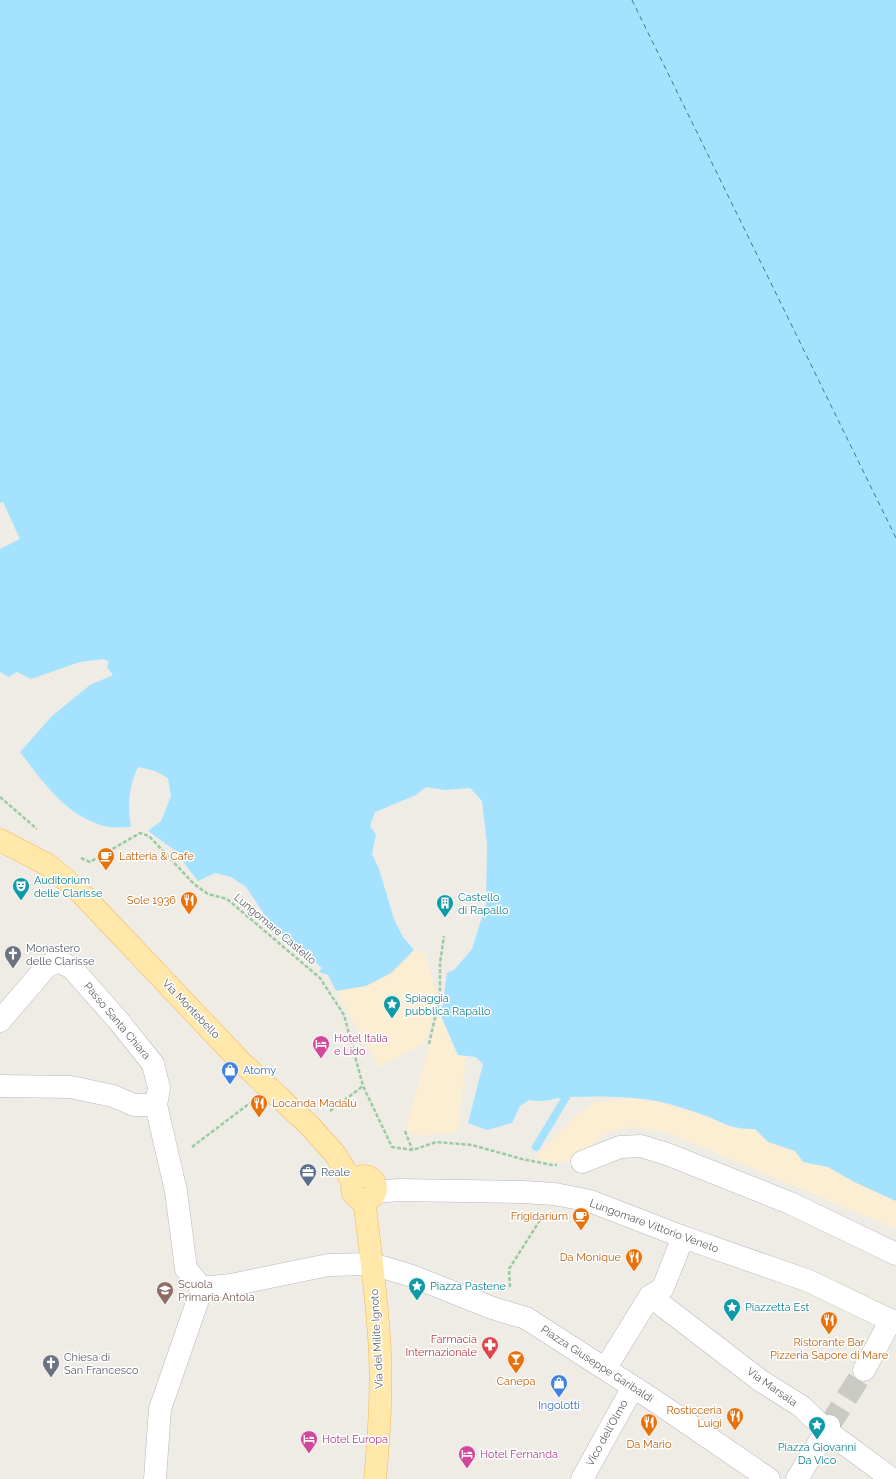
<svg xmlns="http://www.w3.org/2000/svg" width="896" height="1479" viewBox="0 0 896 1479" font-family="Raleway,sans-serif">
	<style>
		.sand { fill: #fceed3 }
		.water { fill: #a5e2ff }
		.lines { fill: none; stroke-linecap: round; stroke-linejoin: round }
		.stream { stroke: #a5e2ff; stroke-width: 8 }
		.ferry { stroke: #3978a3; stroke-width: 1; stroke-dasharray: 5 4; stroke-linecap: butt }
		.minor-tunnel { stroke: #cacac5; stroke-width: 22; stroke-dasharray: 22 11; stroke-linecap: butt }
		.minor-casing { stroke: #b5b8bc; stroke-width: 23 }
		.major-casing { stroke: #f5b757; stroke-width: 23 }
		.path { stroke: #9acca3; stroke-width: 2.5; stroke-dasharray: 4 2; stroke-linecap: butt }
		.minor { stroke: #fff; stroke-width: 22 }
		.major { stroke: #ffe8aa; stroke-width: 22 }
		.labels { text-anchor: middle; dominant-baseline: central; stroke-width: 3; stroke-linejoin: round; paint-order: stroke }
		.food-label { font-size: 11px; fill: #c56008; stroke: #fff; text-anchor: end }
		.culture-label { font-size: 11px; fill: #0d838f; stroke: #fff; text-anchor: start }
		.street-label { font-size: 11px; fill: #5c6266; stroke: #fff }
		.worship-label { font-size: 11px; fill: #5b616d; stroke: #fff; text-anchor: start }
		.hotel-label { font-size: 11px; fill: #b23c85; stroke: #fff; text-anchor: start }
		.shop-label { font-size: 11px; fill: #366cbe; stroke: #fff; text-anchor: start }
		.service-label { font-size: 11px; fill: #4e5e75; stroke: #fff; text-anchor: start }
		.education-label { font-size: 11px; fill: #785e54; stroke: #fff; text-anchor: start }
		.health-label { font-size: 11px; fill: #be3a42; stroke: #fff; text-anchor: end }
	</style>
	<rect width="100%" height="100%" fill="#efece5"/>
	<path class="sand" d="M414 950 425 953 437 996 426 1042 379 1067 336 991 366 986 391 973Z
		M439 1012 455 1054 466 1056 458 1132 417 1136 405 1131Z
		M630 1099 656 1101 706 1116 723 1125 739 1129H755L768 1142 795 1151 803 1162 828 1167 854 1182 896 1201V1229L671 1134C650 1128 623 1122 602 1136 593 1142 586 1152 577 1158 567 1165 544 1162 534 1158L574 1118 592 1103Z"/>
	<path class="water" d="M0 0H896V1201L854 1182 828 1167 803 1162 795 1151 768 1142 755 1129C730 1129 727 1124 706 1116 690 1110 672 1104 656 1101 628 1096 596 1096 568 1097 552 1098 547 1103 529 1100L520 1106 512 1123 487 1130 468 1123 483 1064 476 1057 458 1055 441 1016 447 973 454 970 472 949 486 904 487 844 482 801 470 788 445 790 426 787 416 795 375 812 370 826 376 835 372 854 379 869 394 919 403 937 414 950 391 973 366 986 336 991 328 975 319 972 322 968 274 929 246 887 231 877 215 873 198 881 173 849 148 831 161 821 171 796 168 778 155 771 138 767C129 787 127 806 131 827 124 827 116 828 109 827 68 819 44 783 20 752L52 716 90 685 113 675 107 667 109 662 104 659 80 662 31 679 17 672 9 677 0 672V549L20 539 3 502 0 503Z"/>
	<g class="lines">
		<path class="stream" d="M536 1147 566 1097"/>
		<path class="ferry" d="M632 0 896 538"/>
		<path class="minor-tunnel" d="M829 1426 864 1370"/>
		<g class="minor-casing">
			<path id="minor" d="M0 1021 47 966 59 961 72 968 117 1019 153 1064 159 1088 156 1105
				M0 1086 71 1087 113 1096 134 1105H156L176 1191 186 1269 202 1288
				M582 1162 620 1147 641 1146 667 1154 790 1203 896 1254
				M375 1192 399 1190 523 1192 555 1194 590 1201 683 1237 809 1281 896 1323
				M202 1288 231 1285 328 1265 372 1264 412 1276 492 1308 526 1318 655 1401 769 1479
				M650 1296 761 1381 801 1406 827 1431 892 1479
				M605 1369 650 1296 663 1288 683 1237
				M864 1370 891 1320
				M155 1479 160 1409 202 1288
				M582 1479 633 1387
				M797 1479 829 1426"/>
		</g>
		<g class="major-casing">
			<path id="major" d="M0 840 48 865 80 892 241 1062 310 1126 335 1154 353 1183
				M352 1188a12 12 0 1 1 24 0a12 12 0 1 1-24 0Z
				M364 1199C370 1251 378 1302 380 1354 382 1396 379 1437 375 1479"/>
		</g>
		<path class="path" d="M0 797 37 829
			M81 858 90 862 140 833 149 836 194 884 208 894 227 899 320 978 344 1015 363 1086 392 1147 413 1150 436 1142 472 1145 522 1159 552 1165H557
			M429 1044 440 996V963L444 936
			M330 1111 363 1086
			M405 1131 412 1149
			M192 1147 250 1103
			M510 1287 509 1269 542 1217"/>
		<use href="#minor" class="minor"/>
		<use href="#major" class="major"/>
	</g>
	<defs>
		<g id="cafe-pin" transform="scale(0.9)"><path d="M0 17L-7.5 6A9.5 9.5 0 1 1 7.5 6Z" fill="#e8710a" stroke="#fff"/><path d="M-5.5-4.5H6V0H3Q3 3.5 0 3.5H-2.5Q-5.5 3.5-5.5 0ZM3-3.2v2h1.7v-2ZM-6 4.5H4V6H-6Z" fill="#fff"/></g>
		<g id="theatre-pin" transform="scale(0.9)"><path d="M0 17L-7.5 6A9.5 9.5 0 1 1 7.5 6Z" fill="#0f9aa8" stroke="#fff"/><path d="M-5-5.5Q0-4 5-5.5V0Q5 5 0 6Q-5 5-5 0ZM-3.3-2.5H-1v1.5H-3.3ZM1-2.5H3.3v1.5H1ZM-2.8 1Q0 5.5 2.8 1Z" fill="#fff"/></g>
		<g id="restaurant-pin" transform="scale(0.9)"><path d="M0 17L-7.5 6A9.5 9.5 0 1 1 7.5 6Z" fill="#e8710a" stroke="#fff"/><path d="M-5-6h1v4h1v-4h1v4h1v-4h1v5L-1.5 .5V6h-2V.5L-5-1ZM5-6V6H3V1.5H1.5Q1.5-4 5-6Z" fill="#fff"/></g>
		<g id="building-pin" transform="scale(0.9)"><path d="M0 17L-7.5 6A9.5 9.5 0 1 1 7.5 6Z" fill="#0f9aa8" stroke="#fff"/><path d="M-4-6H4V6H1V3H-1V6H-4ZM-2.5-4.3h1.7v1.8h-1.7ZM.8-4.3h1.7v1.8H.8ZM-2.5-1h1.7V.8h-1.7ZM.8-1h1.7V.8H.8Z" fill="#fff"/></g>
		<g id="church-pin" transform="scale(0.9)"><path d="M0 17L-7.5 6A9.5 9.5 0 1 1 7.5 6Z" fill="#6b7280" stroke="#fff"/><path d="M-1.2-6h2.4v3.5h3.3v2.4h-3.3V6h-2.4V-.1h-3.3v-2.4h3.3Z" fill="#fff"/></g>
		<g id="sight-pin" transform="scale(0.9)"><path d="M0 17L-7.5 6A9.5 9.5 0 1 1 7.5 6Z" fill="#0f9aa8" stroke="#fff"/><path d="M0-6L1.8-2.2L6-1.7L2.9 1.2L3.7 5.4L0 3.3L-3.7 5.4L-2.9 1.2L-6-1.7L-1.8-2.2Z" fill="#fff"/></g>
		<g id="hotel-pin" transform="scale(0.9)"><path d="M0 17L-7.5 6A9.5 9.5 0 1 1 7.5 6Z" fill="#d1479c" stroke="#fff"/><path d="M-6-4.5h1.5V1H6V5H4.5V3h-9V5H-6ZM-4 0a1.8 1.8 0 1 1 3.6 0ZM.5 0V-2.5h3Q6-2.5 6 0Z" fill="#fff"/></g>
		<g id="shop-pin" transform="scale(0.9)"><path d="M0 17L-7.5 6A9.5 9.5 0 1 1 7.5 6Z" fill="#3f7fe0" stroke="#fff"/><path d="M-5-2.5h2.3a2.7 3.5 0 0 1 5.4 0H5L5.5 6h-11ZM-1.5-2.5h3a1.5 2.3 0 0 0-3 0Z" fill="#fff"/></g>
		<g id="office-pin" transform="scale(0.9)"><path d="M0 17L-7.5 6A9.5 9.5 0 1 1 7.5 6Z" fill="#5c6f8a" stroke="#fff"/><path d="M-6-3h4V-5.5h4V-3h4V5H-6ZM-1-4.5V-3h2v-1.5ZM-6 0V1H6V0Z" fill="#fff"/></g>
		<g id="school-pin" transform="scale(0.9)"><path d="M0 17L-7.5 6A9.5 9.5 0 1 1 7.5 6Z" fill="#8d6e63" stroke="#fff"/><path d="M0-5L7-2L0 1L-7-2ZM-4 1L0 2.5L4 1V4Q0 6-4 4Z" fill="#fff"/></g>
		<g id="pharmacy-pin" transform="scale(0.9)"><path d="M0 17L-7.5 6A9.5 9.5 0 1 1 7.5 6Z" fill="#e0444e" stroke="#fff"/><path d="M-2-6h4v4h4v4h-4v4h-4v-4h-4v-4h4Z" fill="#fff"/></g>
		<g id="bar-pin" transform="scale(0.9)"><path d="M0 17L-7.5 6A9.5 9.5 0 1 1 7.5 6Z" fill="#e8710a" stroke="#fff"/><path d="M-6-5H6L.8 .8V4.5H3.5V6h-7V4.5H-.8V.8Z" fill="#fff"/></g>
	</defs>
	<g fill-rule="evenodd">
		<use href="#cafe-pin" x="106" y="856"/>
		<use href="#theatre-pin" x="21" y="886"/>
		<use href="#restaurant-pin" x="189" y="900"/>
		<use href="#building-pin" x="445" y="903"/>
		<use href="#church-pin" x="13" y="954"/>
		<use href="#sight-pin" x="392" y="1004"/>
		<use href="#hotel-pin" x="321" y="1044"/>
		<use href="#shop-pin" x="230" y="1070"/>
		<use href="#restaurant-pin" x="259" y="1103"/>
		<use href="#office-pin" x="308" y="1172"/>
		<use href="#cafe-pin" x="581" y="1216"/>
		<use href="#restaurant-pin" x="634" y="1257"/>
		<use href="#sight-pin" x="417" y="1286"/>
		<use href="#school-pin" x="165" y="1290"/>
		<use href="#sight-pin" x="732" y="1307"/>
		<use href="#restaurant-pin" x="829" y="1320"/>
		<use href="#pharmacy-pin" x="490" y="1345"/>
		<use href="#bar-pin" x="516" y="1359"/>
		<use href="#church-pin" x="51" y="1363"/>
		<use href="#shop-pin" x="559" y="1383"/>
		<use href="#restaurant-pin" x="735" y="1416"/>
		<use href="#restaurant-pin" x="649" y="1422"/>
		<use href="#sight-pin" x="817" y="1425"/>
		<use href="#hotel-pin" x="309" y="1439"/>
		<use href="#hotel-pin" x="467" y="1454"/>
	</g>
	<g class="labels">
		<g class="food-label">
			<text x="119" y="856" text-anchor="start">Latteria &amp; Cafe</text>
			<text x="176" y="900">Sole 1936</text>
			<text x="272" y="1103" text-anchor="start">Locanda Madalù</text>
			<text x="568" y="1216">Frigidarium</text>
			<text x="621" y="1257">Da Monique</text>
			<text x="829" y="1342" text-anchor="middle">Ristorante Bar<tspan x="829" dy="13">Pizzeria Sapore di Mare</tspan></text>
			<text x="516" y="1381" text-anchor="middle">Canepa</text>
			<text x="722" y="1410">Rosticceria<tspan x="722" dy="13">Luigi</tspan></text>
			<text x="649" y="1444" text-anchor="middle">Da Mario</text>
		</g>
		<g class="culture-label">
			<text x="34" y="880">Auditorium<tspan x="34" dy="13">delle Clarisse</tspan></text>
			<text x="458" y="897">Castello<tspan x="458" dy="13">di Rapallo</tspan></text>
			<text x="405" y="998">Spiaggia<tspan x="405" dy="13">pubblica Rapallo</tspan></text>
			<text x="430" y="1286">Piazza Pastene</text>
			<text x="745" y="1307">Piazzetta Est</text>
			<text x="817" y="1447" text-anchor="middle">Piazza Giovanni<tspan x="817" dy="13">Da Vico</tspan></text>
		</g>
		<g class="street-label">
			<text transform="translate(275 929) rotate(40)">Lungomare Castello</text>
			<text transform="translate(191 1009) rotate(46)">Via Montebello</text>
			<text transform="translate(117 1021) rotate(50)">Passo Santa Chiara</text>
			<text transform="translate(654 1226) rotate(20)">Lungomare Vittorio Veneto</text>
			<text transform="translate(377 1339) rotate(-93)">Via del Milite Ignoto</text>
			<text transform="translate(597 1364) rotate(33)">Piazza Giuseppe Garibaldi</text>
			<text transform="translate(772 1387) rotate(35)">Via Marsala</text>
			<text transform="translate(607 1433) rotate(-61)">Vico dell’Olmo</text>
		</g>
		<g class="worship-label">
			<text x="26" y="948">Monastero<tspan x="26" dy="13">delle Clarisse</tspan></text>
			<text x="64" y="1357">Chiesa di<tspan x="64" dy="13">San Francesco</tspan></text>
		</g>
		<g class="hotel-label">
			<text x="334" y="1038">Hotel Italia<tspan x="334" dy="13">e Lido</tspan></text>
			<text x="322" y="1439">Hotel Europa</text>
			<text x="480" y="1454">Hotel Fernanda</text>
		</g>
		<g class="shop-label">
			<text x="243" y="1070">Atomy</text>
			<text x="559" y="1405" text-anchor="middle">Ingolotti</text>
		</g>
		<g class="service-label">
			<text x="321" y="1172">Reale</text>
		</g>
		<g class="education-label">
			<text x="178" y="1284">Scuola<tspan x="178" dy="13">Primaria Antola</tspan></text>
		</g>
		<g class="health-label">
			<text x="477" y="1339">Farmacia<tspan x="477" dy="13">Internazionale</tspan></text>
		</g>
	</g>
</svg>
